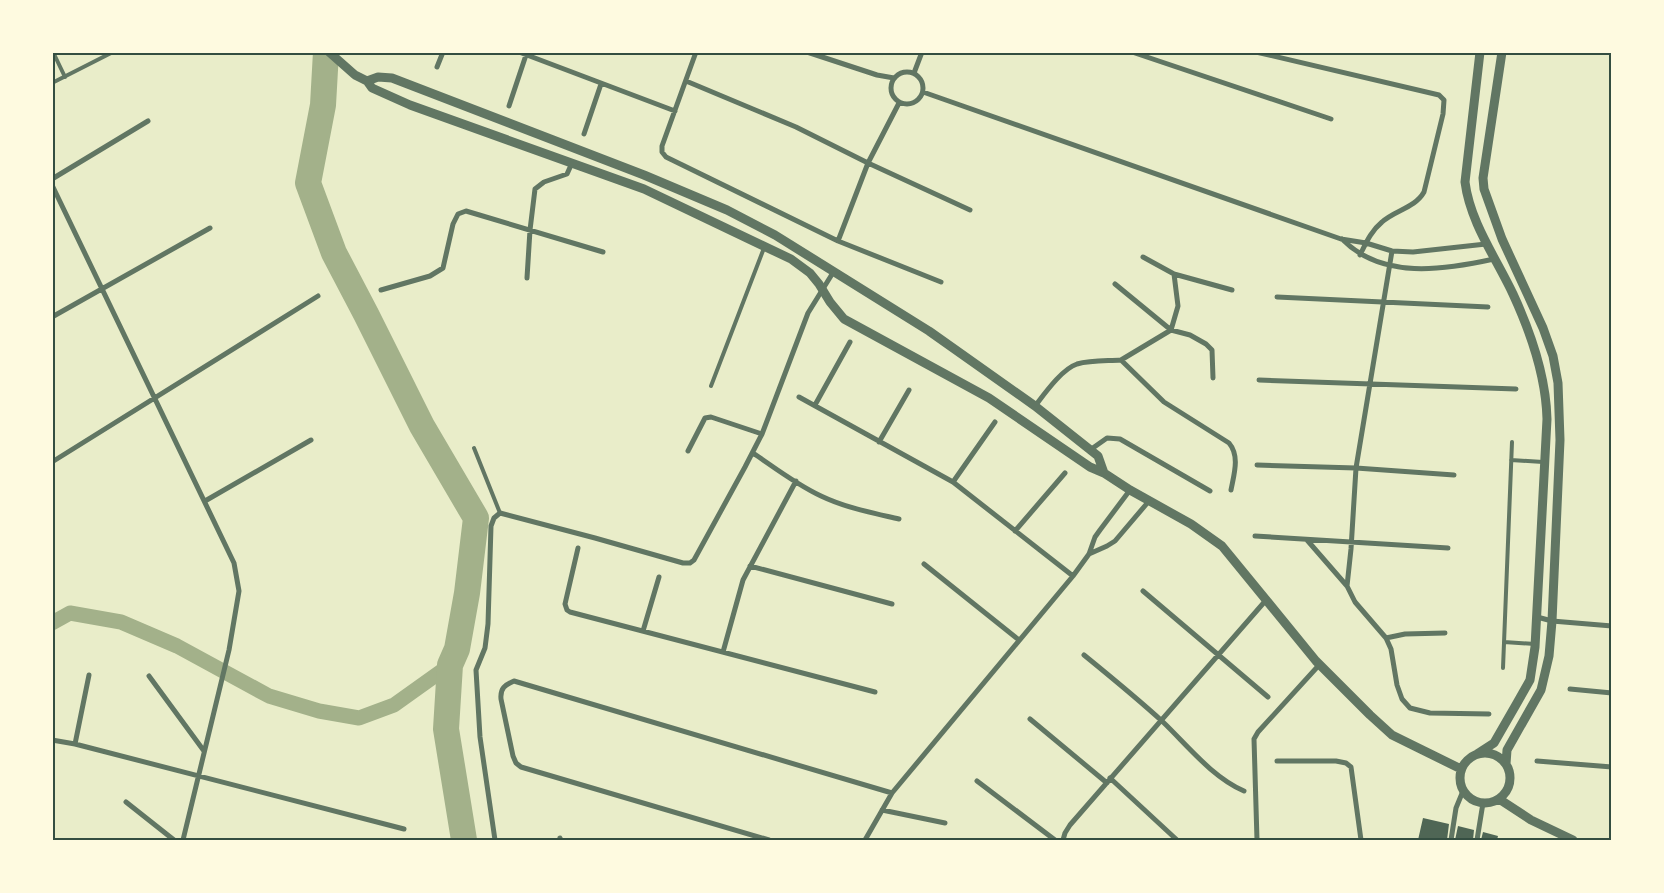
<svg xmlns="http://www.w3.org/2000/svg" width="1664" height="893" viewBox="0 0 1664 893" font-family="'Golos Text',sans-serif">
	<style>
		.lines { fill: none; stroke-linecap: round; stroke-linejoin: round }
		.canal { stroke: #a3b18a; stroke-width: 15 }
		.river { stroke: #a3b18a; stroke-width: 26 }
		.building { fill: #4f6655 }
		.service { stroke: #617663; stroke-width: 4 }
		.minor { stroke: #617663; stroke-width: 5 }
		.tertiary { stroke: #617663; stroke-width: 9 }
		.neatline { fill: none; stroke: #344e41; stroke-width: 2 }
	</style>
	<rect width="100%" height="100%" fill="#e9edc9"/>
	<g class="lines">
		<path class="canal" d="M52 623 70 613 121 622 177 646 269 696 319 711 359 718 394 705 450 665"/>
		<path class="river" d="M326 52 323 105 308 183 334 253 366 314 422 426 476 518 467 593 457 649 450 665 446 729 464 840"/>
	</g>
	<path class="building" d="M1423 818 1449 824 1447 840H1418Z
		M1458 826 1474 830 1473 840H1455Z
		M1483 832 1498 836 1497 840H1481Z"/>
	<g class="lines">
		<path class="service" d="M53 52 65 77
			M52 83 113 52
			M711 386 764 248
			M474 448 500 513
			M1511 460 1543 462
			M1504 642 1535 644
			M1503 668 1512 442"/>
		<path class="minor" d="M519 52 675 111
			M696 52 662 146V152L666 157 838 241 941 282
			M807 52 877 75 894 78
			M1132 52 1331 119
			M1256 52 1439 95 1444 100 1443 114 1424 192C1415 208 1395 210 1382 222 1371 231 1366 243 1360 255
			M437 67 443 52
			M891 88a16 16 0 1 1 32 0a16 16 0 1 1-32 0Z
			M914 73 922 52
			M686 81 796 127 868 163 970 210
			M923 92 1341 239 1366 243 1392 251 1413 252 1486 244
			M509 106 526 55
			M584 134 601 84
			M52 179 148 121
			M52 185 234 563 239 591 229 650 183 840
			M1342 239C1382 280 1444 270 1494 259
			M838 241 868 163 899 103
			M1392 251 1356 468 1351 549 1347 586 1355 602 1386 638 1391 649 1397 685 1402 699 1410 708 1430 713 1489 714
			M1174 274 1232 290
			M527 278 530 230 535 189 544 182 567 174 572 163
			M1115 284 1171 330 1190 335 1206 344 1212 350 1213 378
			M381 290 430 276 443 268 453 224 458 214 466 211 603 252
			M1277 297 1488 307
			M52 317 210 228
			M1121 360 1171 330 1178 306 1174 274 1143 257
			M1259 380 1516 389
			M799 397 953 482 1073 576
			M815 405 850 342
			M1035 406C1045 393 1062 369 1077 364 1091 360 1106 361 1121 360L1164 402 1229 443C1240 456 1234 474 1231 490
			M879 442 909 390
			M1090 450 1107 438 1120 439 1210 491
			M688 451 705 418 711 417 762 434
			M753 453C775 468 797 485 821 496 846 508 873 513 899 519
			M52 462 318 296
			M1257 465 1356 468 1454 475
			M953 482 995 422
			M205 501 311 440
			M1015 531 1065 473
			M1255 536 1448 548
			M1307 540 1347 586
			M578 548 565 604 567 610 570 612 875 692
			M1089 554 1107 546 1115 541 1149 501
			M924 564 1019 640
			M750 566 892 604
			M1143 591 1268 697
			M1537 617 1552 621 1612 626
			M643 631 659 577
			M1386 638 1405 634 1445 633
			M723 652 743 580 796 481
			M1084 655C1111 677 1138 699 1163 722 1188 746 1212 777 1244 791
			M149 676 204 751
			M1570 689 1612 693
			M1030 719 1107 783
			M52 740 75 744 404 829
			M75 744 89 675
			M1277 761H1336L1346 763 1351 767 1361 840
			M1537 761 1612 767
			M1110 778 1177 840
			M977 781 1055 840
			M126 802 174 840
			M882 810 945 823
			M560 838 561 840
			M495 840 480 737 476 670 485 648 488 624 491 526 494 518 500 513 595 538 683 563H690L694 560 745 467 762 434 808 313 834 271
			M769 840 521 767 516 763 513 756 501 699C500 688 505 685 514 681L892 793
			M865 840 892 793 1073 576 1089 554 1095 537 1100 530 1130 490
			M1063 840 1065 833 1070 825 1267 599
			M1257 840 1254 739 1258 732 1320 664
			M1451 840 1456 808 1463 791
			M1477 840 1483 803"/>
		<path class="tertiary" d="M329 52 355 75 367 81
			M1502 52 1483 178 1484 189 1502 239 1543 328 1553 356 1558 383 1560 440 1552 621 1549 656 1541 690 1507 750 1506 764
			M1104 473 1098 456 1035 406 929 331 775 235 727 210 644 175 392 78 378 77 367 81 372 88 410 105 644 189 791 259 810 273 819 284 830 302 844 319 989 398 1090 467 1104 473 1130 490 1191 524 1222 546 1316 661 1370 715 1392 735 1461 769
			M1460 778a25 25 0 1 1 50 0a25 25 0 1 1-50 0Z
			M1477 754 1494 743 1517 703 1530 680 1535 647 1547 419C1546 376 1531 333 1513 294 1496 258 1470 222 1465 182L1480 52
			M1499 799 1531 820 1573 840"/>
	</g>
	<rect width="1664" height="893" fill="none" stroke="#fefae0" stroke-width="108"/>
	<rect x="54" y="54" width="1556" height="785" class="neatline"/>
</svg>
